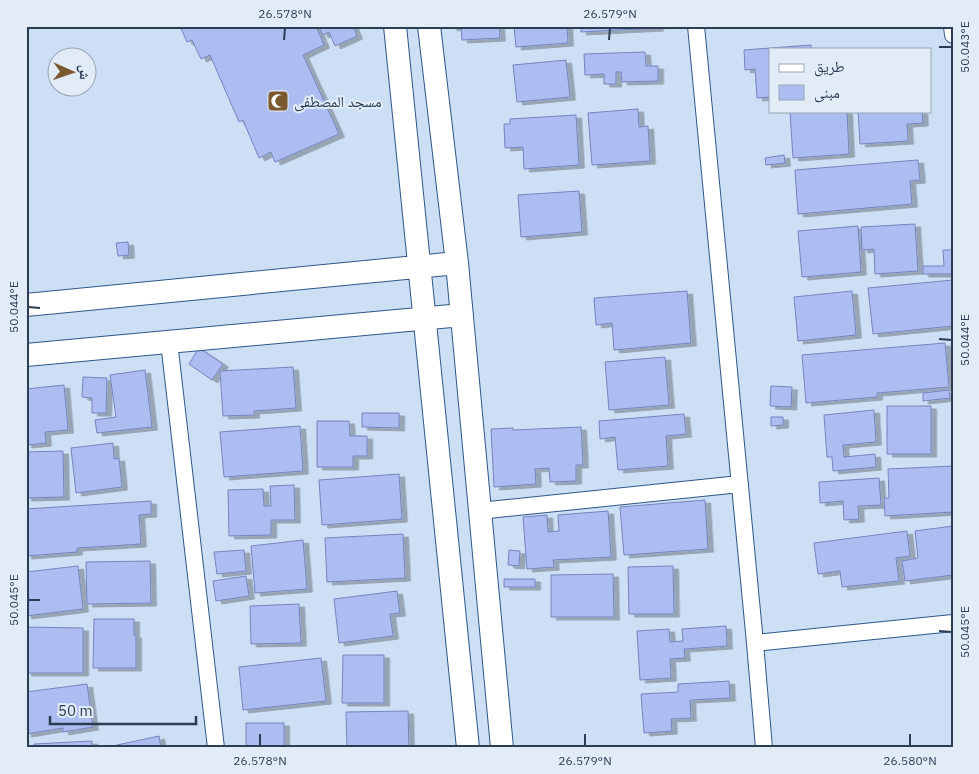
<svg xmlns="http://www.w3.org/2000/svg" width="979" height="774" viewBox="0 0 979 774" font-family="'IBM Plex Sans','Noto Naskh Arabic',sans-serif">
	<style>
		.building { fill: #adbcf1; stroke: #7584be; filter: url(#shadow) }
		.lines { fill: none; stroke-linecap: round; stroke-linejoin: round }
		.street-casing { stroke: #2e5786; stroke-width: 18 }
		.secondary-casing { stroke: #2e5786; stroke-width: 24 }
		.street { stroke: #fff; stroke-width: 16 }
		.secondary { stroke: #fff; stroke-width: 22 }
		.ticks { fill: none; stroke: #2a3d53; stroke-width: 2 }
		.labels { text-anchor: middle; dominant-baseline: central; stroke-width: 4; stroke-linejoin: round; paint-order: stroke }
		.poi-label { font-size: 15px; fill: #2a3d53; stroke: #e2ecf7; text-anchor: start }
		.neatline { fill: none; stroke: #2a3d53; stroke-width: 2 }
		.ticks-label { font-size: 12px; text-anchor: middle; fill: #2a3d53 }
	</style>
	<defs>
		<filter id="shadow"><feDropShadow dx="5.5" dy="3" stdDeviation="0" flood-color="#0004"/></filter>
	</defs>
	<rect width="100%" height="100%" fill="#cddff5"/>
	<path class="building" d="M180 26H316L324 45 303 55 339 134 275 162 271 152 259 158 243 120 239 122 210 55 201 59 192 40 187 42Z
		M318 26H353L357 36 335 46 329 32 323 35Z
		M451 26H499L500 38 462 40 461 27 452 28Z
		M514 26H567L568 43 516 47Z
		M581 26H658V28L581 32Z
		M811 45V49H770V97L757 98 755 69 745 70 744 50Z
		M645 52 646 66H658V81L622 82 621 72H616V84H604V74L585 75 584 54Z
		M566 60 570 97 517 102 513 65Z
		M638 109 639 127 648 126 650 161 592 165 588 113Z
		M798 111H847L849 154 793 158 790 112Z
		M858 111H922L923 123 907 124 908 141 860 144Z
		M576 115 579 165 524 169 523 147 505 148 504 124H510V119Z
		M784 155 785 163 766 165 765 158Z
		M918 160 920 180 910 181 912 204 798 214 795 170Z
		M579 191 582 232 521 237 518 195Z
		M915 224 918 271 875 274 874 249 862 250 861 227Z
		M858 226 861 272 802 277 798 231Z
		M128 242 129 255 118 256 116 243Z
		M943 250H952L953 274H923V266H944Z
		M953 280V326L873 334 868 288Z
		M687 291 691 343 614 350 612 323 596 325 594 298Z
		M852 291 856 335 798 341 794 297Z
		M945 343 949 387 877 393V397L806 403 802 355Z
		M199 348 223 364 212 380 189 364Z
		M665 357 669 405 609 410 605 362Z
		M293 367 296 408 254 411V415L223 416 220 371Z
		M145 370 152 427 97 433 95 420 116 417 110 375Z
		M83 377 107 378 106 413H92V398L82 397Z
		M64 385 68 430 45 432 46 443 26 445V389Z
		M771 386 792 387 791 407 770 406Z
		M949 390 950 398 923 401V393Z
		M887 406H931V454H887Z
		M874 410 876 442 843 445 844 457 875 454 876 467 833 471 832 457H827L824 415Z
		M362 413H399V428L362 427Z
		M684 414 686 434 666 436 668 466 618 470 615 437 600 439 599 421Z
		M771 417H783V425L771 426Z
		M317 421H349L350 436H367V456H353V467H317Z
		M300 426 303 471 224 477 220 432Z
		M581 427 583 465H576V481L550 482 549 468 535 469 536 484 494 487 491 429 513 428V430Z
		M113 443 114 459 119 458 122 487 76 493 71 448Z
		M63 451 64 497 26 498V452Z
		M953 466V512L885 516 884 498H889L888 469Z
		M399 474 402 519 322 525 319 480Z
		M879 478 881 505 858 506 859 519 844 520 843 501 820 503 819 482Z
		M294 485 295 520H271V535L229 536 228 490 263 489 264 506H271L270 486Z
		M705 500 708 549 624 555 620 507Z
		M151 501V514L139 515 141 544 77 548V552L26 556V509Z
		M608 511 611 557 553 560 554 567 527 569 523 517 547 515 548 532 559 531 558 515Z
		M953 526V575L905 581 902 561 918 558 915 531Z
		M907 531 910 556 896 558 899 581 842 587 840 571 818 574 814 543Z
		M403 534 405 578 327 582 325 538Z
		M303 540 307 589 255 593 251 546Z
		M244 550 246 571 217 574 214 552Z
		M509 550 520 551 519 566 508 565Z
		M150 561 151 603 87 604 86 562Z
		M78 566 83 609 26 616V572Z
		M673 566 674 614H629L628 567Z
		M613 574 614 617H551V575Z
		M246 576 249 596 216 601 213 581Z
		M504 579H535V587H504Z
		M397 591 400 613 390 614 393 636 339 643 334 599Z
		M299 604 301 643 251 644 250 606Z
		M94 619H134V635H136V668H93Z
		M726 626 727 646 684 649 685 658 670 659 671 678 640 680 637 631 669 629 670 642 683 641 682 629Z
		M26 627 83 628V673H26Z
		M343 655H384V703H342Z
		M321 658 326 701 243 710 239 667Z
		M729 681 730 698 690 700 691 718 671 719 672 731 644 733 641 694 678 692V684Z
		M87 684 93 727 63 732V728L26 734V692Z
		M408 711 409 748H347L346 712Z
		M246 723H284V748H246Z
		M159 736 161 748H103Z
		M92 741V748H34V744Z"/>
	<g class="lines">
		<g class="street-casing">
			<path id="street" d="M696 26 755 643 764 748
				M952 26 953 35
				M169 342 216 748
				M479 511 740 484
				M755 643 953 623"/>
		</g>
		<g class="secondary-casing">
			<path id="secondary" d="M395 26 468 748
				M429 26 457 263 502 748
				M26 305 457 263
				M26 355 462 315"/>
		</g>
		<use href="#street" class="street"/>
		<use href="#secondary" class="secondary"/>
	</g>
	<path class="ticks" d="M284 40 285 28M609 40 610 28M939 47H952M28 307 40 308M939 339 952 340M28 600H40M939 631 952 632M260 746V734M585 746V734M910 746V734"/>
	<defs>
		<g id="mosque-square" transform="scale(1.125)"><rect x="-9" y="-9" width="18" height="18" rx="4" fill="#79592f" stroke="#e2ecf7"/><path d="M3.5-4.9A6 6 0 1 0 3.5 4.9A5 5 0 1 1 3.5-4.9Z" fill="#fff"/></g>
	</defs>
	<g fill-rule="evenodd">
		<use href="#mosque-square" x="278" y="101"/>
	</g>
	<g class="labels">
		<g class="poi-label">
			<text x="294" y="101">مسجد المصطفى</text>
		</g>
	</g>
	<rect width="979" height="774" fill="none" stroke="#e2ecf7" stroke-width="55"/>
	<rect x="769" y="48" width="162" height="65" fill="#e2ecf7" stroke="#98a6b5"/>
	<rect x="779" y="64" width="25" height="8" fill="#ffffff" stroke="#98a6b5"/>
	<text x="814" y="72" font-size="15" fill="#2a3d53">طريق</text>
	<rect x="779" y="85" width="25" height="15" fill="#adbcf1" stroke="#98a6b5"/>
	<text x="814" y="98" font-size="15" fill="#2a3d53">مبنى</text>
	<g transform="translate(72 72) rotate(92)"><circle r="24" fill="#e2ecf7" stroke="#98a6b5"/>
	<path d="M0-4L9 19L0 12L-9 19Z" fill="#79592f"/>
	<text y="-8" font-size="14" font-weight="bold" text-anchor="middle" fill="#2a3d53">ش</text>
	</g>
	<path d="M50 716v8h146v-8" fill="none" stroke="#2a3d53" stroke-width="2.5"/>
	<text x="58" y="716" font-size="15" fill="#2a3d53" stroke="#e2ecf7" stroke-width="4" paint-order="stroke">50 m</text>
	<rect x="28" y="28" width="924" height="718" class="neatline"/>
	<g class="ticks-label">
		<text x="285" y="18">26.578°N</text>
		<text x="610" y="18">26.579°N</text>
		<text transform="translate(965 47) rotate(-90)" y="4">50.043°E</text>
		<text transform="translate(14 307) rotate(-90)" y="4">50.044°E</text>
		<text transform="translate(965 340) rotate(-90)" y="4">50.044°E</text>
		<text transform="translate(14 600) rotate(-90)" y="4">50.045°E</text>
		<text transform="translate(965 632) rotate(-90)" y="4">50.045°E</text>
		<text x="260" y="765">26.578°N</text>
		<text x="585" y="765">26.579°N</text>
		<text x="910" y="765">26.580°N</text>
	</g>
</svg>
